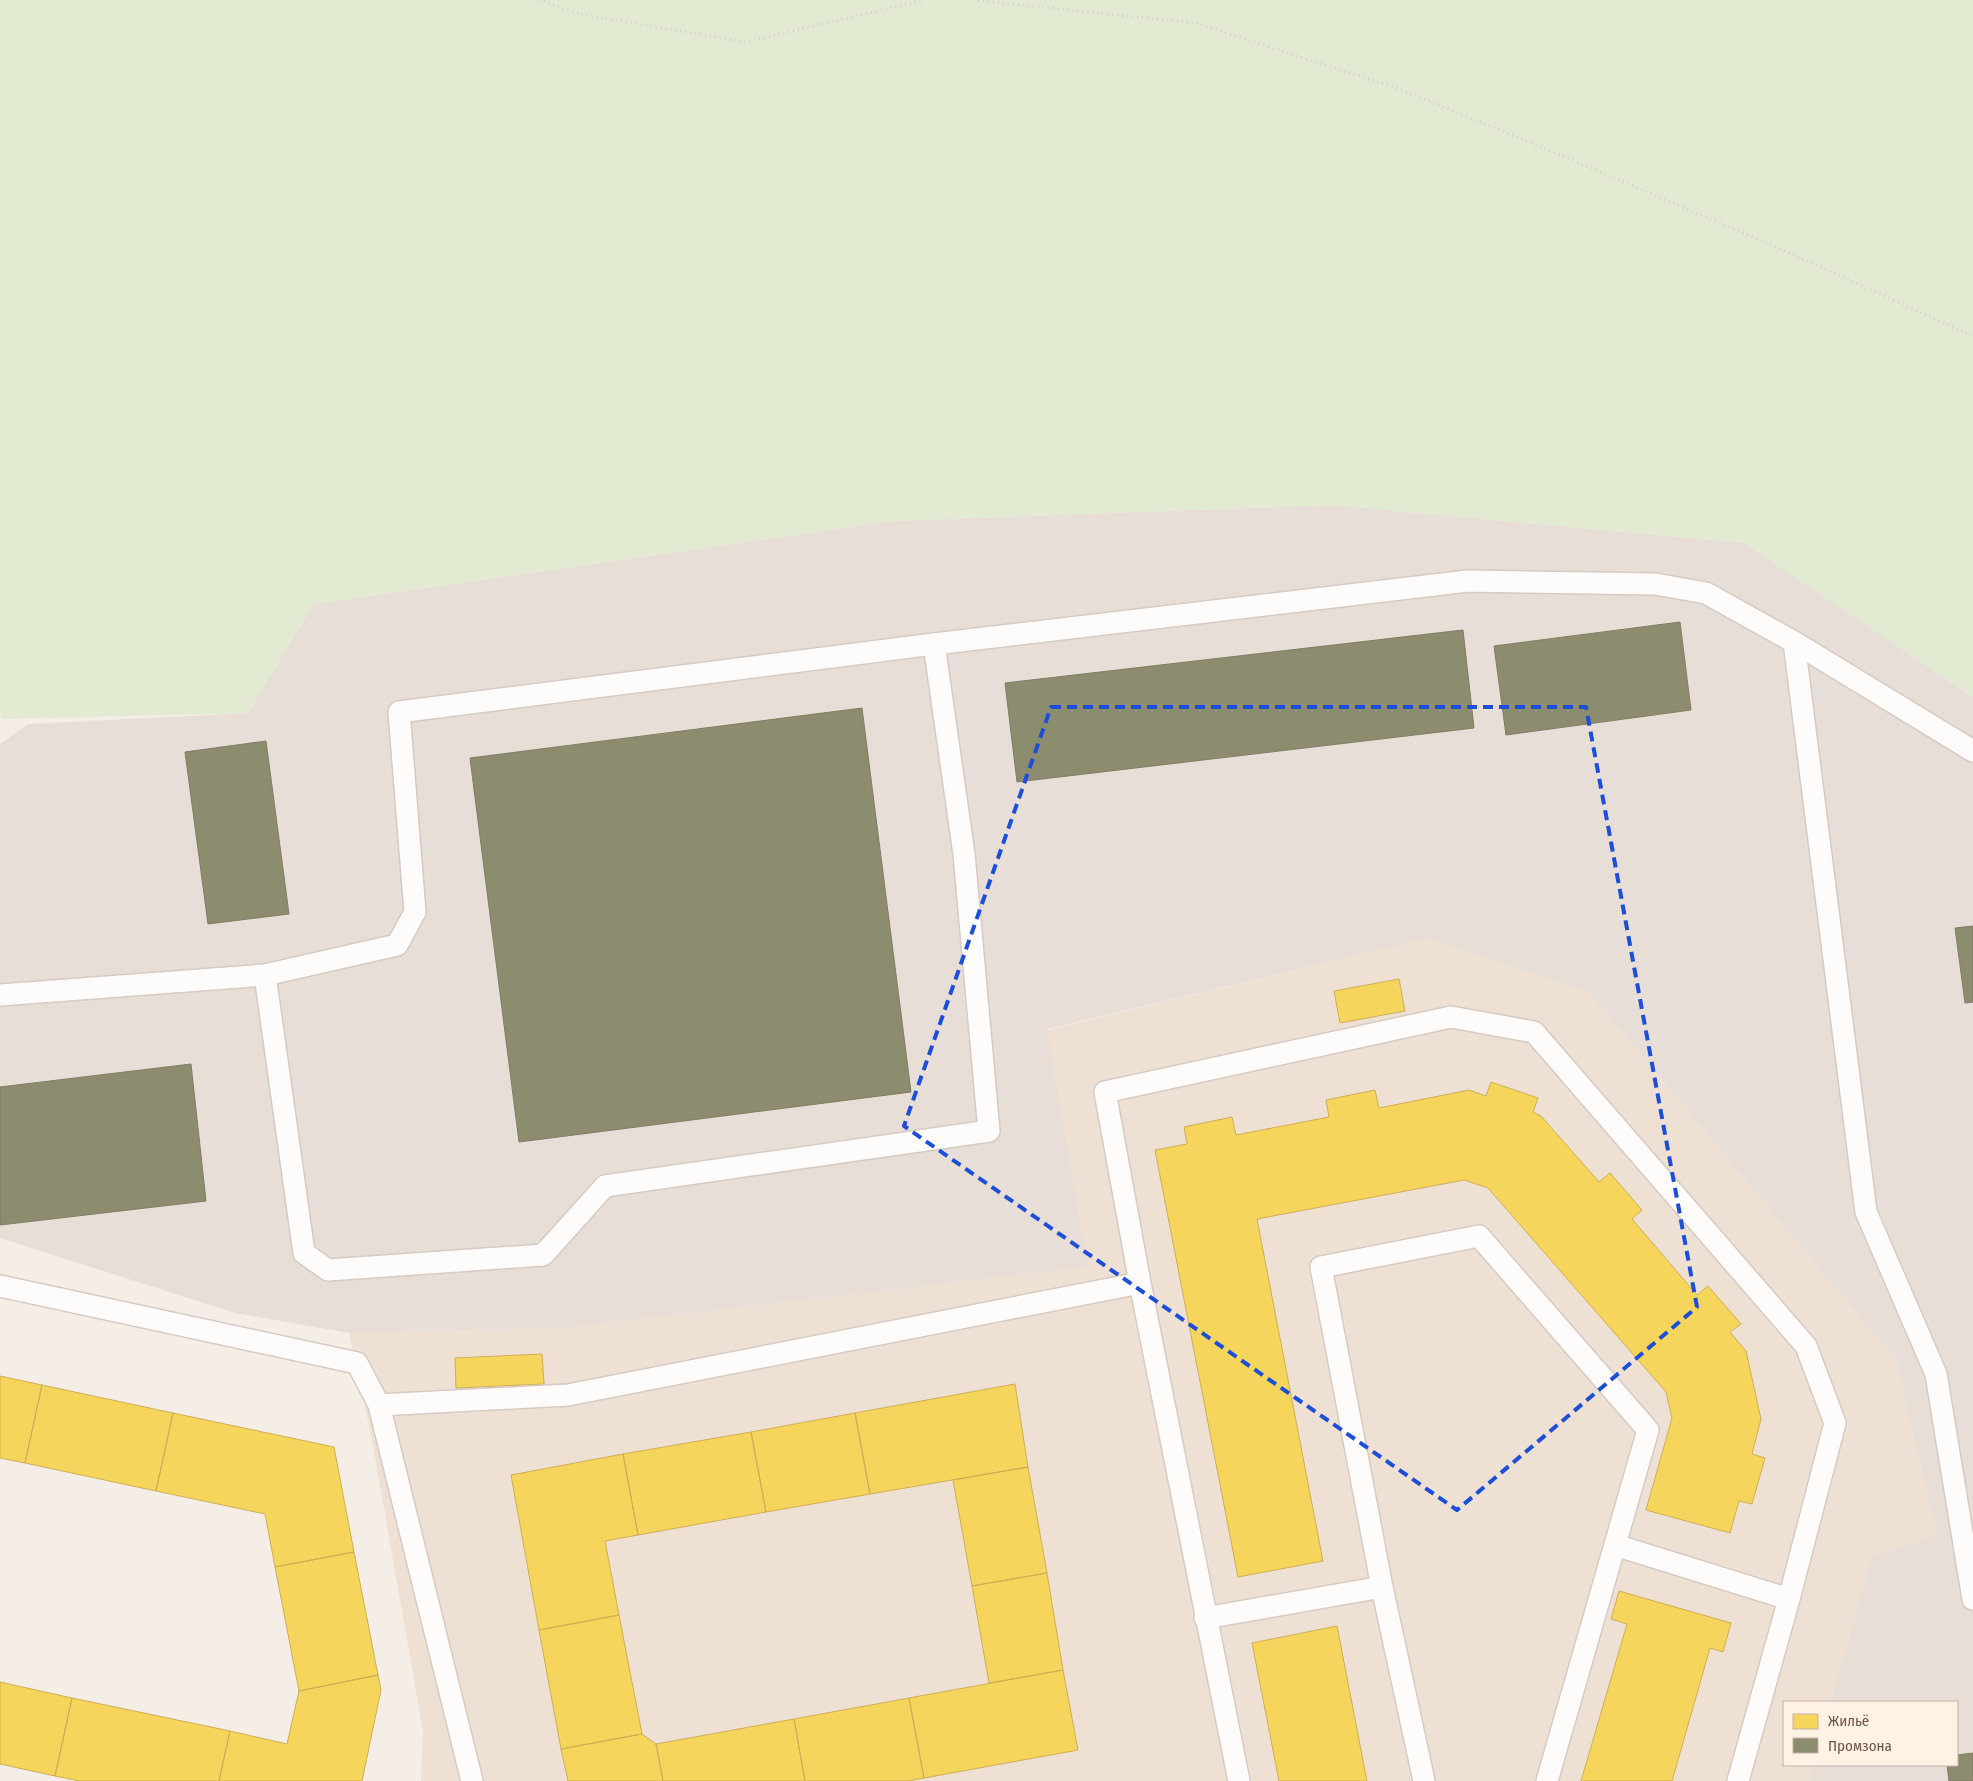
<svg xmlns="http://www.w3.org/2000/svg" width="1973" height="1781" viewBox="0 0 1973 1781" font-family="'Fira Sans Condensed',sans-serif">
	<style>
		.residential { fill: #eee0d3 }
		.industrial { fill: #e6ded7 }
		.green { fill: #e2ead1 }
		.homes { fill: #f6d55c; stroke: #ceae56 }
		.industry { fill: #8c8c6e; stroke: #847b63 }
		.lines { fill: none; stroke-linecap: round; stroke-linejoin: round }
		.service-casing { stroke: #d6cbc4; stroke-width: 24 }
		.path { stroke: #d8cfcc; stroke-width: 3; stroke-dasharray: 1 4; stroke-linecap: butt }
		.service { stroke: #fefcfb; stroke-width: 21 }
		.marked { fill: none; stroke: #1d4ed8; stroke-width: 4; stroke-dasharray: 10 6; stroke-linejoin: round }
	</style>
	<rect width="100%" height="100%" fill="#f5eee6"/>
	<path class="residential" d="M1427 939 1588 992 1896 1360 1937 1535 1871 1557 1831 1702H1784V1765H1814L1810 1781H421L423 1731 372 1440 349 1333 565 1328 1088 1267 1047 1030Z"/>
	<path class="industrial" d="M1332 505 1744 543 1973 697V1781H1810L1814 1765H1957V1702H1831L1871 1557 1937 1535 1896 1360 1588 992 1427 939 1047 1029 1088 1267 565 1328 349 1333 235 1313 0 1238V744L28 724 248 713 314 604 893 521Z"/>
	<path class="green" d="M0 0H1973V697L1744 543 1332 505 893 521 314 604 248 713 2 719 0 714Z"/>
	<path class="homes" d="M1399 979 1405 1011 1340 1023 1334 991Z
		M1491 1082 1538 1098 1533 1112 1541 1116 1599 1182 1610 1173 1642 1210 1632 1219 1697 1295 1708 1286 1741 1324 1730 1332 1746 1351 1761 1419 1752 1454 1765 1458 1752 1504 1739 1501 1730 1533 1646 1510 1672 1418 1666 1392 1488 1188 1464 1180 1257 1219 1323 1561 1238 1577 1155 1150 1187 1144 1184 1127 1232 1117 1236 1135 1329 1117 1326 1100 1375 1090 1379 1108 1469 1090 1486 1096Z
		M542 1354 544 1384 456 1388 455 1358Z
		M0 1376 42 1385 25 1463 0 1458Z
		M1015 1384 1028 1467 870 1494 855 1413Z
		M42 1385 173 1413 156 1491 25 1463Z
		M173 1413 334 1447 354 1552 275 1567 265 1514 156 1491Z
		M855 1413 870 1494 766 1512 751 1432Z
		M751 1432 766 1512 638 1535 623 1454Z
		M623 1454 638 1535 605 1541 619 1615 539 1630 511 1475Z
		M1028 1467 1047 1573 972 1586 953 1480Z
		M354 1552 378 1675 299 1691 275 1567Z
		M1047 1573 1063 1670 989 1683 972 1586Z
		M1619 1591 1731 1623 1723 1652 1710 1648 1672 1781H1581L1627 1624 1611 1619Z
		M619 1615 642 1734 561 1749 539 1630Z
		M1337 1626 1367 1781H1279L1252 1643Z
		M1063 1670 1078 1750 924 1778 909 1698Z
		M378 1675 381 1690 362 1781H219L230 1731 287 1744 299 1691Z
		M0 1682 72 1698 55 1776 0 1764Z
		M72 1698 230 1731 219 1781H79L55 1776Z
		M909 1698 924 1778 908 1781H805L794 1719Z
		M794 1719 805 1781H663L656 1744Z
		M642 1734 656 1744 663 1781H568L561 1749Z"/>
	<path class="industry" d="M1680 622 1691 710 1506 735 1494 646Z
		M1463 630 1474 728 1017 782 1005 683Z
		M862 708 911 1092 519 1142 470 758Z
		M266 741 289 914 208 924 185 752Z
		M1973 926V1002L1965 1003 1955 928Z
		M191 1064 206 1201 0 1225V1087Z
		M1973 1753V1781H1949L1947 1765H1957V1755Z"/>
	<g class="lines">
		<g class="service-casing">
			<path id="service" d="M1794 642 1973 751
				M265 975 304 1253 328 1270 543 1255 605 1186 989 1131 964 854 934 644
				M0 995 265 975 397 945 415 912 399 712 934 644 1468 581 1655 584 1706 593 1794 642 1866 1212 1936 1374 1973 1599
				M0 1286 357 1363 379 1405 568 1395 1140 1283
				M379 1405 472 1781
				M1615 1545 1789 1599
				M1205 1618 1382 1587
				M1239 1781 1140 1283 1105 1092 1451 1017 1534 1032 1806 1346 1835 1423 1789 1599 1738 1781
				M1424 1781 1382 1587 1321 1267 1479 1236 1648 1430 1547 1781"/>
		</g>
		<path class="path" d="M539 0 580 14 746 42 923 0
			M973 0 1196 23 1399 89 1544 148 1783 250 1973 336"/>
		<use href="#service" class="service"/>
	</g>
	<path class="marked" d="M1051 707H1586L1697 1307 1457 1510 904 1126Z"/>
	<rect x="1783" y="1701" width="175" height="65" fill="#fef2e5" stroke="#c5b2a7"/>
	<rect x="1793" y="1714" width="25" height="15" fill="#f6d55c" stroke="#c5b2a7"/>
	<text x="1828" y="1726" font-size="15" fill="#705349">Жильё</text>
	<rect x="1793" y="1738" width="25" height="15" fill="#8c8c6e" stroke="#c5b2a7"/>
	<text x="1828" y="1751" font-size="15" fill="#705349">Промзона</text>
</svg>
